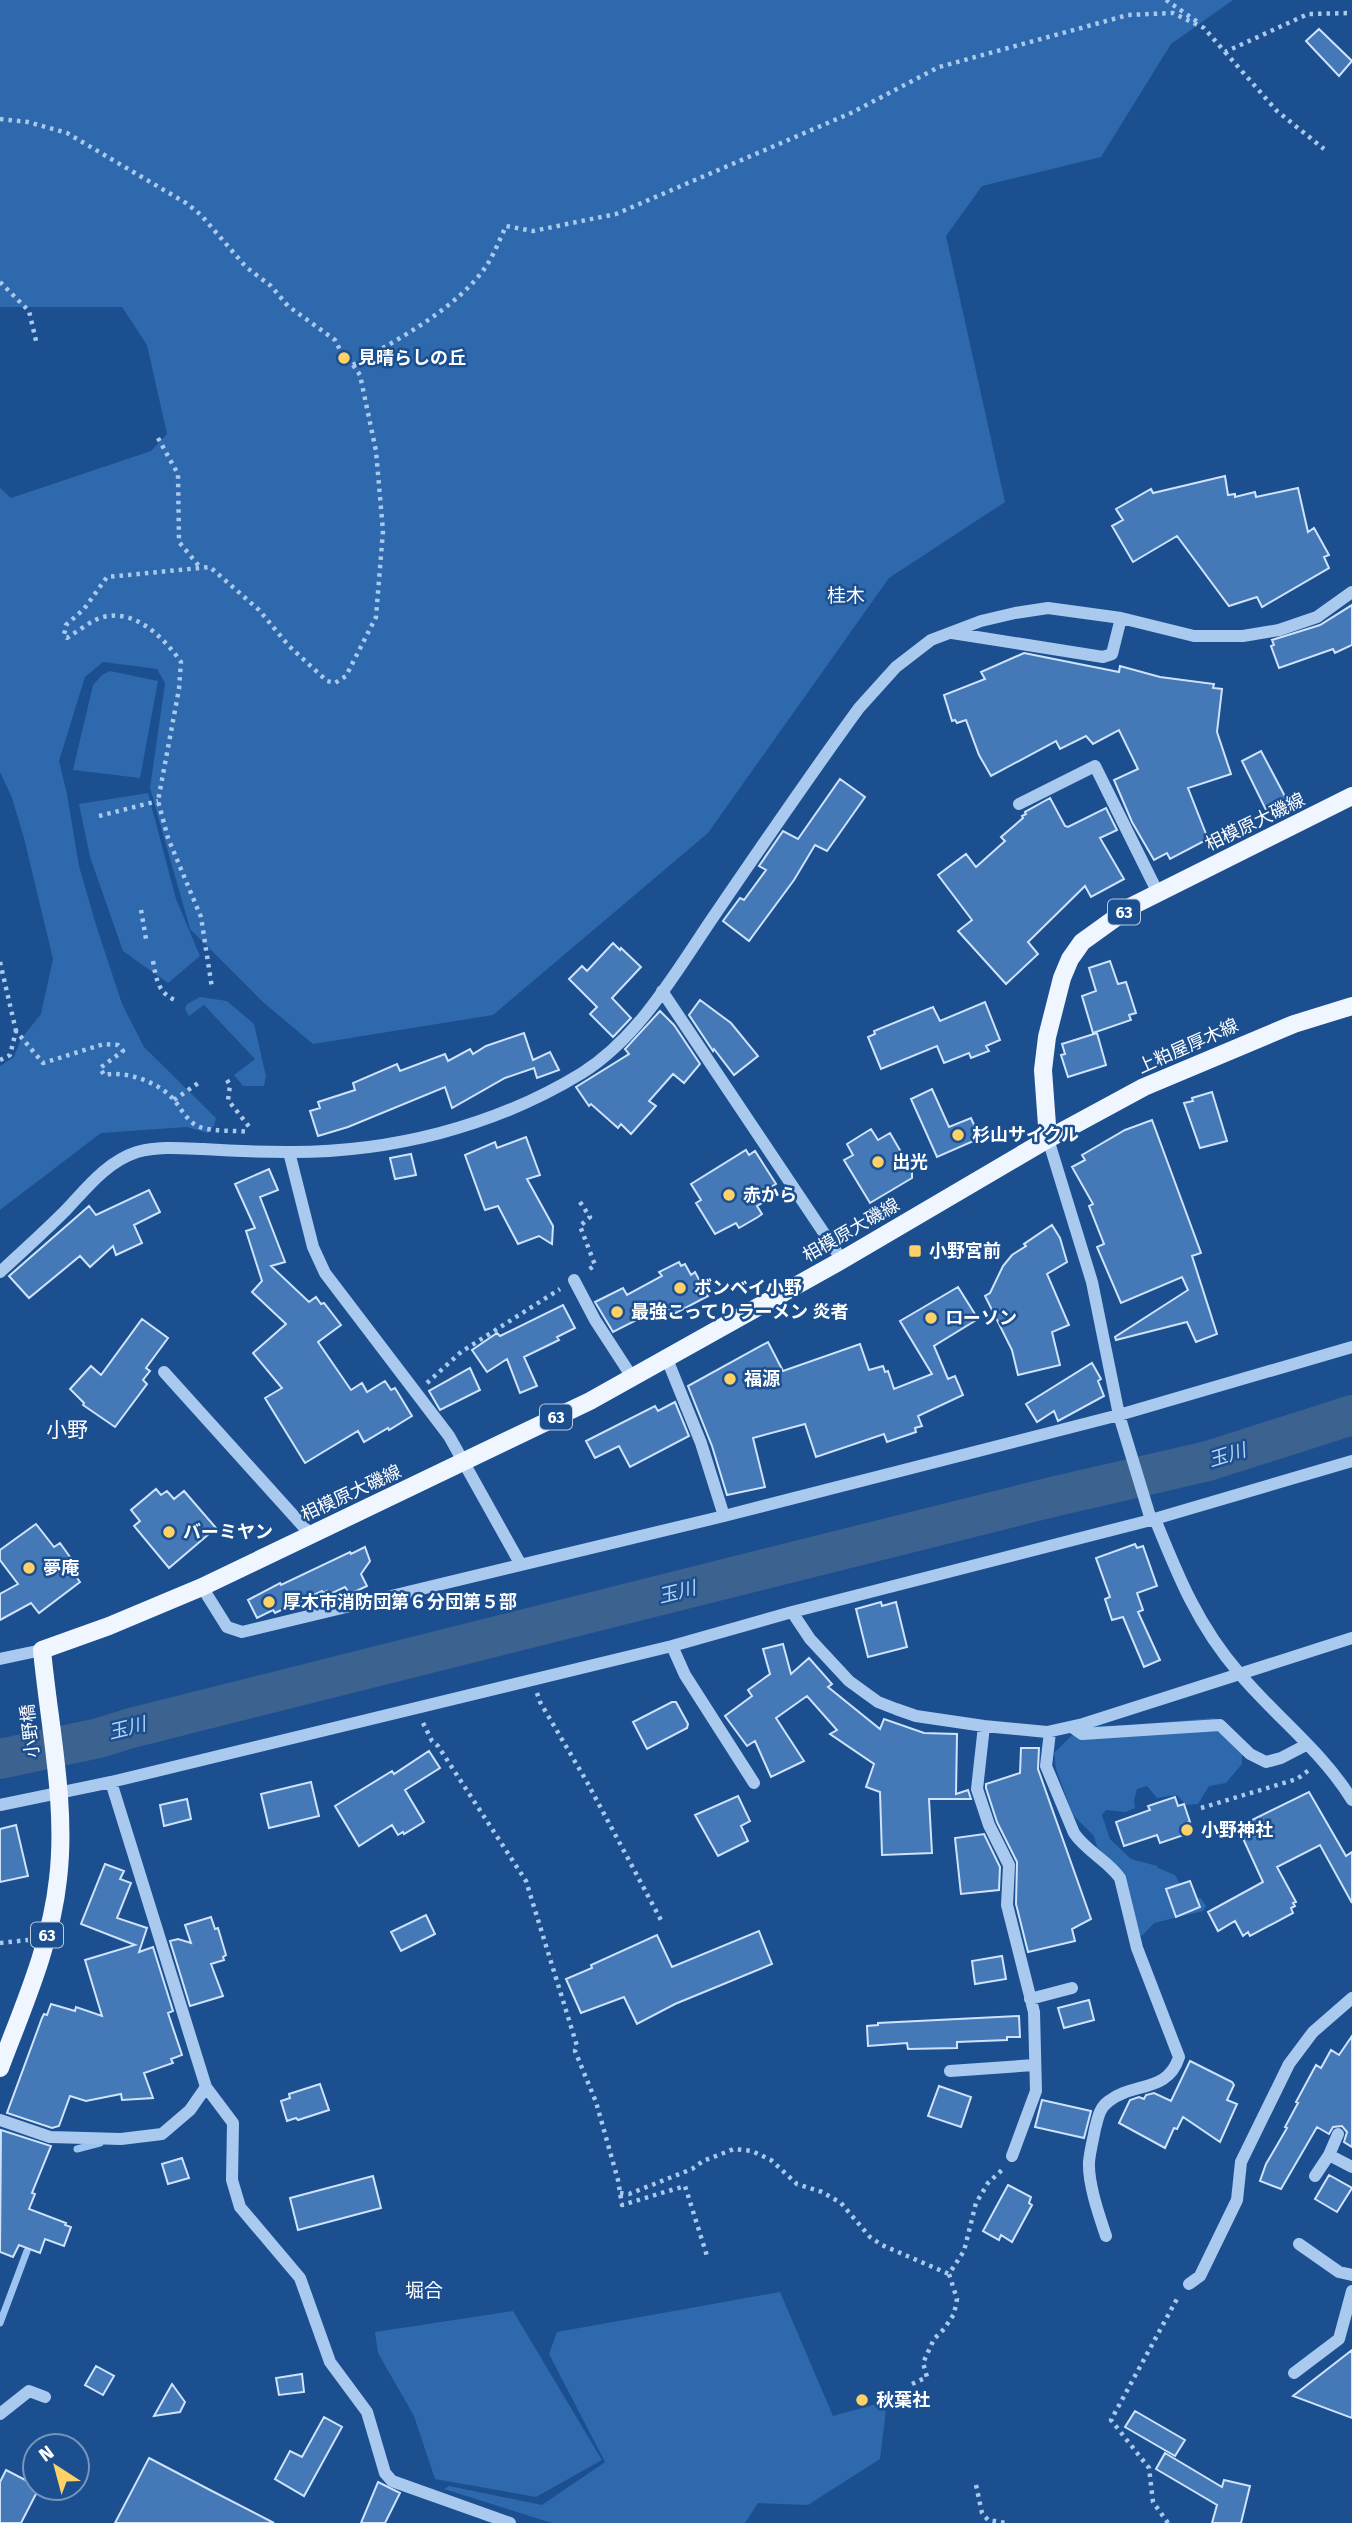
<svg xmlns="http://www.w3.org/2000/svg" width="1352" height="2523" viewBox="0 0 1352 2523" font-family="'Fira Sans','Noto Sans JP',sans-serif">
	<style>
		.green { fill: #2e69ad }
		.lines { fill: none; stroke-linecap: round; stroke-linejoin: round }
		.stream { stroke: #9cc4f0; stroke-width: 7 }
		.river { stroke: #3c6290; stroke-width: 40 }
		.building { fill: #4478b7; stroke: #cfe3fa; stroke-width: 2 }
		.path { stroke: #a9c9ee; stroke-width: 4.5; stroke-dasharray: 3.5 5; stroke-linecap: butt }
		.minor { stroke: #a9c9ee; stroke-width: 12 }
		.major { stroke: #f0f6ff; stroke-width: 18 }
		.poi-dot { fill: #ffd166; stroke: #1b4f8f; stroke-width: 2.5 }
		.labels { text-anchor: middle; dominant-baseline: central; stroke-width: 5; stroke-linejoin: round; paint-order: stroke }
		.shield { fill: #1b4f8f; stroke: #bbcadd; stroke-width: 2 }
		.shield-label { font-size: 16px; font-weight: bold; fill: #fff }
		.poi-label { font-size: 18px; font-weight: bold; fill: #fff; stroke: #1b4f8f; text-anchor: start }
		.street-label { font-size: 18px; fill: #fff; stroke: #1b4f8f }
		.neighbourhood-label { font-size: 19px; fill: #fff; stroke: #1b4f8f }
		.water-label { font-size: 19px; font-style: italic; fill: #b5d3f5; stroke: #1b4f8f }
		.quarter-label { font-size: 21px; fill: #fff; stroke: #1b4f8f }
	</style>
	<rect width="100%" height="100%" fill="#1b4f8f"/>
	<path class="green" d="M0 0H1233L1171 44 1101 157 982 186 946 236 1005 502 889 578 708 833 493 1015 313 1044 264 1003 190 929 150 788 165 683 157 669 103 662 85 677 59 761 67 794 79 866 96 925 122 1004 144 1047 216 1118 214 1126 208 1133 187 1127 101 1133 0 1210V1066L14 1057 21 1039 41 1014 53 959 24 838 12 798 0 772V488L11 498 151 451 167 434 147 345 122 307H0Z
		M110 671 158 681 140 778 73 770 93 685 102 675Z
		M148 793 176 899 200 956 168 983 123 951 90 857 79 804Z
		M200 997 227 1001 254 1024 266 1076 264 1086H243L234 1075 255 1059 204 1005 189 1016 185 1009 187 1004Z
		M1214 1718 1227 1725 1242 1753V1764L1226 1783 1209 1786 1198 1804 1186 1805 1177 1795 1157 1798 1147 1786 1137 1789 1134 1800 1135 1808 1126 1812 1106 1810 1102 1815 1110 1839 1131 1859 1157 1866 1158 1868 1175 1875 1189 1900 1201 1898 1206 1906 1203 1911 1154 1923 1143 1935 1136 1937 1112 1861 1097 1847 1094 1836 1073 1815 1056 1769 1054 1753 1071 1736 1093 1726 1129 1725Z
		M780 2292 833 2416 887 2401 880 2459 808 2505 758 2503 745 2523H552L444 2489 449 2486 542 2505 605 2462 549 2354 557 2332Z
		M513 2311 602 2460 536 2497 435 2479 414 2416 378 2353 375 2332Z"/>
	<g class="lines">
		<path class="stream" d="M77 2149 100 2143
			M0 2323 27 2251"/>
		<path class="river" d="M0 1759 99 1738 131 1728 1048 1498 1208 1461 1352 1415"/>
	</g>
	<path class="building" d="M1319 29 1352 61 1339 76 1306 41Z
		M1225 476 1228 495 1235 494V497L1255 492 1256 497 1298 488 1308 532 1314 528 1329 555 1324 557 1329 568 1262 607 1257 597 1229 606 1177 536 1133 562 1112 526 1123 520 1116 509 1151 489 1153 493Z
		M1352 605V645L1335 653 1333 649 1279 668 1271 646 1274 645 1272 640 1320 625Z
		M1024 653 1119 672 1120 666 1160 677 1214 684 1213 688 1222 689 1217 732 1231 774 1188 788 1208 839 1170 859 1167 853 1154 860 1132 822 1114 780 1138 769 1119 730 1093 744 1086 736 1060 749 1056 741 991 776 979 755 966 720 957 723 955 720 952 721 944 695 985 679 981 672Z
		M1261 751 1288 802 1267 812 1242 761Z
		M840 779 865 797 827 851 815 845 794 880 749 941 723 921 740 898 744 900 766 870 759 866 783 831 798 839Z
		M1050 798 1065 826 1068 827 1106 808 1117 830 1100 838 1124 879 1091 897 1085 886 1028 942 1038 954 1006 984 958 931 972 920 938 875 966 854 976 867 1005 841 1001 837 1023 818 1022 816 1026 814 1025 812Z
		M613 943 620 950 621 948 641 967 612 998 631 1018 613 1037 590 1014 597 1007 569 979 582 966 587 971Z
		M1110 961 1118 984 1126 982 1136 1013 1129 1015 1131 1020 1093 1033 1082 996 1096 991 1089 968Z
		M700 1000 731 1023 758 1056 734 1075 714 1049 713 1051 689 1015Z
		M985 1002 1000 1040 986 1046 989 1051 971 1058 969 1053 944 1063 937 1046 881 1069 868 1037 875 1034 874 1031 933 1007 940 1021Z
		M660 1011 674 1025 700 1064 684 1083 673 1074 649 1101 656 1106 631 1134 621 1124 618 1128 591 1104 589 1106 576 1087 629 1054 625 1049Z
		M524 1033 533 1060 550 1052 559 1070 537 1078 534 1068 505 1078 452 1108 445 1087 348 1127 318 1136 310 1111 320 1108 318 1102 355 1090 353 1083 397 1064 400 1071 445 1054 448 1061 470 1049 473 1054 486 1046Z
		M1097 1033 1106 1065 1068 1077 1061 1055 1065 1054 1062 1044Z
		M932 1089 949 1127 971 1118 979 1136 978 1139 937 1157 911 1099Z
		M1212 1092 1227 1141 1200 1148 1184 1103 1193 1101 1192 1098Z
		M1152 1120 1201 1253 1192 1256 1217 1334 1196 1342 1187 1322 1116 1340 1115 1337 1188 1290 1182 1277 1121 1303 1097 1247 1104 1244 1089 1206 1093 1204 1072 1167 1085 1160 1082 1155 1125 1130Z
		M871 1129 878 1140 890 1133 912 1171V1178L870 1203 844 1160 853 1155 847 1144Z
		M526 1137 540 1175 527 1179 553 1226 552 1244 539 1236 518 1244 498 1206 485 1210 465 1155 495 1142 497 1148Z
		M746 1150 749 1155 755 1151 776 1184 769 1188 774 1196 757 1206 762 1214 758 1217 739 1228 736 1223 715 1234 696 1203 701 1200 691 1184Z
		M411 1154 416 1175 395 1179 390 1158Z
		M269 1169 278 1190 260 1197 285 1262 271 1266 309 1302 316 1297 321 1304 324 1303 341 1325 318 1342 351 1390 362 1383 367 1392 385 1381 391 1390 395 1388 412 1416 389 1430 388 1428 364 1442 358 1431 305 1463 265 1398 282 1388 253 1353 286 1324 252 1292 262 1281 246 1231 255 1228 235 1184Z
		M149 1190 160 1212 134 1225 142 1243 116 1255 113 1246 90 1267 80 1256 29 1298 9 1276 89 1206 96 1215Z
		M1052 1225 1060 1238 1067 1262 1047 1274 1069 1325 1052 1332 1060 1365 1018 1375 1012 1350 985 1296 990 1293 1003 1266 1012 1255 1026 1246 1024 1244Z
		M679 1262 681 1266 685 1264 691 1275 695 1272 708 1296 672 1315 666 1305 613 1332 595 1302 623 1288 627 1295 662 1276 659 1272Z
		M958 1287 978 1319 934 1346 948 1379 955 1376 963 1395 918 1416 922 1426 915 1428 916 1432 887 1442 884 1434 816 1457 805 1424 753 1438 765 1487 727 1495 712 1446 688 1386 768 1342 783 1371 860 1344 869 1370 883 1366 885 1372 888 1371 894 1389 932 1374 900 1321Z
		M563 1305 575 1328 557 1337 559 1340 524 1357 537 1386 520 1393 507 1359 487 1372 472 1350 497 1333 500 1336Z
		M142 1319 168 1338 146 1368 150 1371 143 1380 147 1384 115 1427 83 1405 84 1403 70 1389 91 1366 101 1375Z
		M1092 1363 1101 1379 1098 1381 1104 1396 1058 1421 1054 1411 1037 1422 1026 1404Z
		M470 1368 480 1390 440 1410 429 1391Z
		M675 1402 689 1436 630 1467 619 1446 595 1458 586 1441 655 1406 658 1411Z
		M156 1489 161 1495 167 1491 174 1499 184 1491 216 1528 169 1568 134 1526 140 1521 131 1510Z
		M36 1524 54 1547 60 1543 75 1564 70 1568 80 1582 39 1613 31 1603 0 1620V1594L18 1584 0 1560V1550Z
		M1135 1544 1137 1548 1143 1546 1157 1586 1137 1593 1143 1610 1138 1612 1160 1660 1144 1667 1123 1617 1112 1620 1105 1599 1110 1597 1096 1558Z
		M365 1547 370 1561 361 1574 367 1586 350 1594 345 1587 328 1595 327 1591 323 1593 322 1591 275 1613 273 1610 257 1618 248 1600 280 1583 281 1585 350 1552 351 1554Z
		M881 1602 882 1606 896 1602 907 1647 868 1657 856 1609Z
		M783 1644 791 1674 809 1658 832 1684 828 1687 880 1729 884 1719 924 1733 957 1734 956 1794 968 1790 971 1799H929L932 1853 882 1855 880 1792 866 1787 874 1764 830 1734 837 1730 807 1696 776 1718 804 1761 771 1777 755 1741 747 1746 725 1716 752 1696 748 1690 770 1674 763 1649Z
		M672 1702H676L688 1724 687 1728 647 1749 633 1722Z
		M1021 1748H1039L1038 1769 1091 1919 1072 1929 1075 1941 1028 1952 1016 1904 1017 1862 997 1822 986 1788V1784L1020 1773Z
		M429 1751 440 1768 405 1790 424 1822 404 1834 403 1832 398 1835 392 1825 359 1846 335 1806 392 1771 394 1774Z
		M311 1782 319 1816 269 1828 261 1794Z
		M1309 1792 1346 1856 1352 1852V1903L1320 1845 1277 1867 1296 1902 1293 1903 1295 1906 1291 1908 1293 1913 1250 1936 1248 1932 1243 1936 1235 1921 1218 1931 1208 1912 1263 1882 1240 1832 1246 1829 1244 1824Z
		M738 1796 750 1821 741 1826 748 1841 718 1856 695 1815Z
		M1175 1797 1178 1806 1184 1804 1190 1822 1183 1824 1187 1834 1160 1843 1157 1835 1124 1846 1116 1822 1150 1810 1148 1806Z
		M187 1799 191 1819 164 1826 160 1805Z
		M16 1825 28 1876 0 1882V1829Z
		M984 1834 1000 1867 999 1890 961 1894 955 1838Z
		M105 1864 124 1871 120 1879 131 1883 117 1918 147 1928 139 1952 153 1947 173 2011 168 2013 182 2055 171 2059 173 2063 144 2073 153 2098 122 2100 121 2094 86 2101 70 2096 59 2126 52 2128 7 2113 42 2018 44 2014 47 2015 51 2004 75 2011 76 2007 102 2016 85 1960 135 1945 81 1924Z
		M1190 1881 1200 1907 1176 1917 1166 1889Z
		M426 1915 435 1934 401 1951 391 1932Z
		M211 1917 215 1929 218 1928 226 1955 223 1957 224 1960 211 1964 223 1996 190 2006 170 1941 178 1939 191 1943 185 1925Z
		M759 1931 772 1964 675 2004 637 2024 624 1997 581 2013 566 1979 592 1968 591 1965 657 1935 672 1967Z
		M1002 1956 1006 1979 975 1984 972 1961Z
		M1089 2000 1094 2020 1064 2028 1058 2008Z
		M1019 2016 1020 2037H1007V2040L957 2042V2048L908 2049 907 2043 868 2046 867 2026 878 2025V2023Z
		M1352 2036V2147L1344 2142 1347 2132 1342 2126 1333 2127 1329 2134 1317 2127 1281 2189 1260 2181 1266 2164 1287 2128 1285 2127 1298 2103 1296 2102 1316 2065 1321 2068 1331 2050 1339 2055Z
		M1190 2061 1232 2082 1234 2085 1227 2100 1237 2104 1220 2142 1183 2117 1177 2129 1174 2128 1165 2148 1119 2123 1130 2100 1139 2097 1144 2099 1146 2095 1154 2093 1171 2101Z
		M320 2084 329 2110 298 2120 296 2118 287 2121 281 2101 290 2098 289 2094Z
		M939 2086 971 2097 961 2127 928 2116Z
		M1042 2100 1091 2111 1084 2138 1035 2127Z
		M1 2130 51 2146 32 2193 35 2194 29 2209 66 2223 65 2225 71 2227 64 2246 45 2239 40 2253 19 2245 13 2257 0 2252Z
		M182 2158 189 2178 168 2184 162 2164Z
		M1329 2175 1352 2188 1337 2212 1315 2199Z
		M373 2176 381 2208 298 2230 290 2198Z
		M1008 2185 1031 2197 1029 2203 1032 2205 1012 2242 1001 2235 999 2240 983 2231Z
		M1352 2350V2418L1293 2396Z
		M96 2366 114 2376 103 2395 85 2385Z
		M302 2374 304 2392 279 2395 276 2378Z
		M172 2384 185 2402 180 2412 154 2416Z
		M1135 2411 1185 2440 1175 2456 1125 2427Z
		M324 2417 342 2427 304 2496 275 2479 290 2451 302 2457Z
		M1165 2453 1222 2487 1224 2480 1250 2486 1241 2523H1212L1217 2505 1156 2469Z
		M149 2458 210 2490 274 2523H115Z
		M6 2470 35 2485V2488H39L21 2523H0V2482Z
		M378 2482 400 2493 385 2523H361Z"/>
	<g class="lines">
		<path class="path" d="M1166 0 1199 23
			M1225 52 1277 111 1324 149
			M0 119 28 122 67 133 186 203 201 215 246 267 271 286 288 306 335 340 344 358 353 365 360 375 376 451 383 531 376 617 346 676 335 683 327 681 289 646 259 610 210 567 107 577 84 609 66 625 64 635 67 638C76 632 86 625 95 620 130 604 162 635 181 662L179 689 158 801 168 838 201 917 212 988
			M0 282 29 311 37 345
			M353 365C397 340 458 308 487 265 494 254 500 239 506 226L533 231 616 214 851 113 939 67 1128 15 1173 13 1204 28 1225 52 1308 14 1352 13
			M158 438 178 474 179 542 199 566
			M99 816 158 801
			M141 910 146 939
			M153 961C156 978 158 993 175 1000
			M0 962 16 1031
			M0 1060 10 1055 16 1031 43 1063 104 1044 118 1045 123 1051 100 1068 104 1075C126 1070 160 1083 174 1100 182 1109 187 1122 200 1127 214 1132 234 1130 249 1132
			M227 1080 230 1085 228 1100 251 1129
			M174 1100 201 1081
			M580 1202 590 1217 580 1226 595 1265 587 1271
			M427 1383 461 1352 560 1289
			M537 1693 540 1702 587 1782 662 1922
			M423 1723 432 1741 438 1746 526 1881 577 2046 575 2051 596 2102 618 2180 622 2205 685 2186 708 2259
			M1201 1808 1297 1779 1309 1770
			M0 1943 28 1940
			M620 2193 629 2194 692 2169 703 2161 734 2149 752 2151 771 2160 797 2184 822 2192 841 2203 870 2237 882 2245 949 2274
			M912 2384 927 2377 923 2363 934 2339 944 2329 954 2314 957 2299 949 2274 964 2251 976 2203 988 2183 1004 2168
			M976 2485 982 2513 988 2520 1006 2523
			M1168 2523 1153 2502 1149 2468 1111 2420 1178 2297"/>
		<path class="minor" d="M952 633 1103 657 1112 654 1121 618
			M1019 804 1095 766 1158 893
			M662 991 842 1260
			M1048 1139 1092 1282 1119 1415 1151 1520
			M289 1152 313 1247 325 1273 449 1436 521 1565
			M0 1272C22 1252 44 1232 65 1211 86 1189 106 1162 137 1152 158 1146 181 1148 203 1149 231 1151 258 1152 286 1152 389 1153 494 1127 582 1073 641 1036 678 968 716 913 763 844 810 775 859 708L896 667 931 640 981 621 1015 613 1048 608 1121 618 1194 636H1243L1279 630 1317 617 1352 592
			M574 1280 595 1320 632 1377
			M667 1359 701 1443 724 1516
			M164 1372 311 1535
			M1155 1519C1178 1576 1198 1626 1239 1673 1275 1716 1323 1752 1352 1800
			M202 1587 227 1627 242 1632 724 1516 1119 1415 1352 1347
			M792 1612 810 1639 849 1681 878 1702 896 1709 916 1716 984 1726 1047 1732 1083 1724 1352 1638
			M672 1646 685 1675 754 1783
			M0 1659 42 1650
			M984 1726 977 1789 989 1825 1009 1865 1007 1905 1034 2012 1036 2091 1012 2156
			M1072 1727 1082 1734 1220 1725 1250 1754 1266 1762 1281 1758 1306 1745
			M1050 1732 1046 1766 1074 1833C1086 1851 1107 1860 1120 1878L1137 1948 1179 2057C1168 2093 1133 2082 1109 2101 1099 2108 1098 2118 1095 2129 1093 2140 1090 2151 1089 2162 1088 2184 1099 2215 1106 2236
			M0 1805 111 1782 672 1646 792 1612 1151 1520 1352 1461
			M1030 1999 1072 1988
			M950 2071 1034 2065
			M206 2087 233 2123 232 2180 240 2207 300 2278 330 2362 367 2412 385 2473 392 2481 510 2523
			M0 2120 50 2137 121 2139 162 2134 190 2110 206 2087 111 1782
			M1338 2134 1329 2155 1352 2167
			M1315 2176 1329 2155
			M1299 2244 1339 2272 1352 2275
			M1189 2284 1200 2276 1237 2200 1241 2162 1289 2064 1313 2032 1352 1998
			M1294 2373 1339 2339 1352 2291
			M0 2414 29 2391 45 2397"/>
		<path class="major" d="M1048 1139 1043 1070 1047 1037 1062 978 1070 959 1082 942 1132 906 1352 796
			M0 2068C23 2007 51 1945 58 1879 67 1804 49 1725 42 1650L109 1626 202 1587 590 1401 842 1260 1048 1139 1144 1087 1294 1024 1352 1006"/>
	</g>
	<g class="poi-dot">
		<circle cx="344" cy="358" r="7"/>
		<circle cx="958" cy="1135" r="7"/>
		<circle cx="878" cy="1162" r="7"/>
		<circle cx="729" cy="1195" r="7"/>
		<rect x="908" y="1244" width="14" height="14" rx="3.5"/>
		<circle cx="680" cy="1288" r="7"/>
		<circle cx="617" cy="1312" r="7"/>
		<circle cx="931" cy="1318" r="7"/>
		<circle cx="730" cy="1379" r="7"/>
		<circle cx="169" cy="1532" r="7"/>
		<circle cx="29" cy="1568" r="7"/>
		<circle cx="269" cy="1602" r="7"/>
		<circle cx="1187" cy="1830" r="7"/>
		<circle cx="862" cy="2400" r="7"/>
	</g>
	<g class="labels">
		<g class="shield">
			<rect x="1108" y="899.5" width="32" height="25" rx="5"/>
			<rect x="540" y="1404.5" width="32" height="25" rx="5"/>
			<rect x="31" y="1922.5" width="32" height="25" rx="5"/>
		</g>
		<g class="shield-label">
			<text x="1124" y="912">63</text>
			<text x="556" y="1417">63</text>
			<text x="47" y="1935">63</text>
		</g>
		<g class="poi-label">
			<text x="358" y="358">見晴らしの丘</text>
			<text x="972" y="1135">杉山サイクル</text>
			<text x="892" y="1162">出光</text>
			<text x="743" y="1195">赤から</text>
			<text x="929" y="1251">小野宮前</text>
			<text x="694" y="1288">ボンベイ小野</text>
			<text x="631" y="1312">最強こってりラーメン 炎者</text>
			<text x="945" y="1318">ローソン</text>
			<text x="744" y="1379">福源</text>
			<text x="183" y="1532">バーミヤン</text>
			<text x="43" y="1568">夢庵</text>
			<text x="283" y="1602">厚木市消防団第６分団第５部</text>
			<text x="1201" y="1830">小野神社</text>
			<text x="876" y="2400">秋葉社</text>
		</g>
		<g class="street-label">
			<text transform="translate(1255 822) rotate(-26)">相模原大磯線</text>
			<text transform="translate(1188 1046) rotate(-24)">上粕屋厚木線</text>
			<text transform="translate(851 1230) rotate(-30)">相模原大磯線</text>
			<text transform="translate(351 1493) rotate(-25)">相模原大磯線</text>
			<text transform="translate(30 1731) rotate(-96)">小野橋</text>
		</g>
		<g class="neighbourhood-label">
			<text x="846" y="595">桂木</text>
			<text x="424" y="2290">堀合</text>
		</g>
		<g class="water-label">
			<text transform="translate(1227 1455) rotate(-17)">玉川</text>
			<text transform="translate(677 1592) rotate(-14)">玉川</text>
			<text transform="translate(127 1728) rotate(-14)">玉川</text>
		</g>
		<g class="quarter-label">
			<text x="67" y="1430">小野</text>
		</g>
	</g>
	<g transform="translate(56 2467) rotate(324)"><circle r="33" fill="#1b4f8f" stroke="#7695bc" stroke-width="2"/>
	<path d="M0-5L12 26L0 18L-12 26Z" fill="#ffd166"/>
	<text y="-10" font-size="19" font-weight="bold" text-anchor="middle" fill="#ffffff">N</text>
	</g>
</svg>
